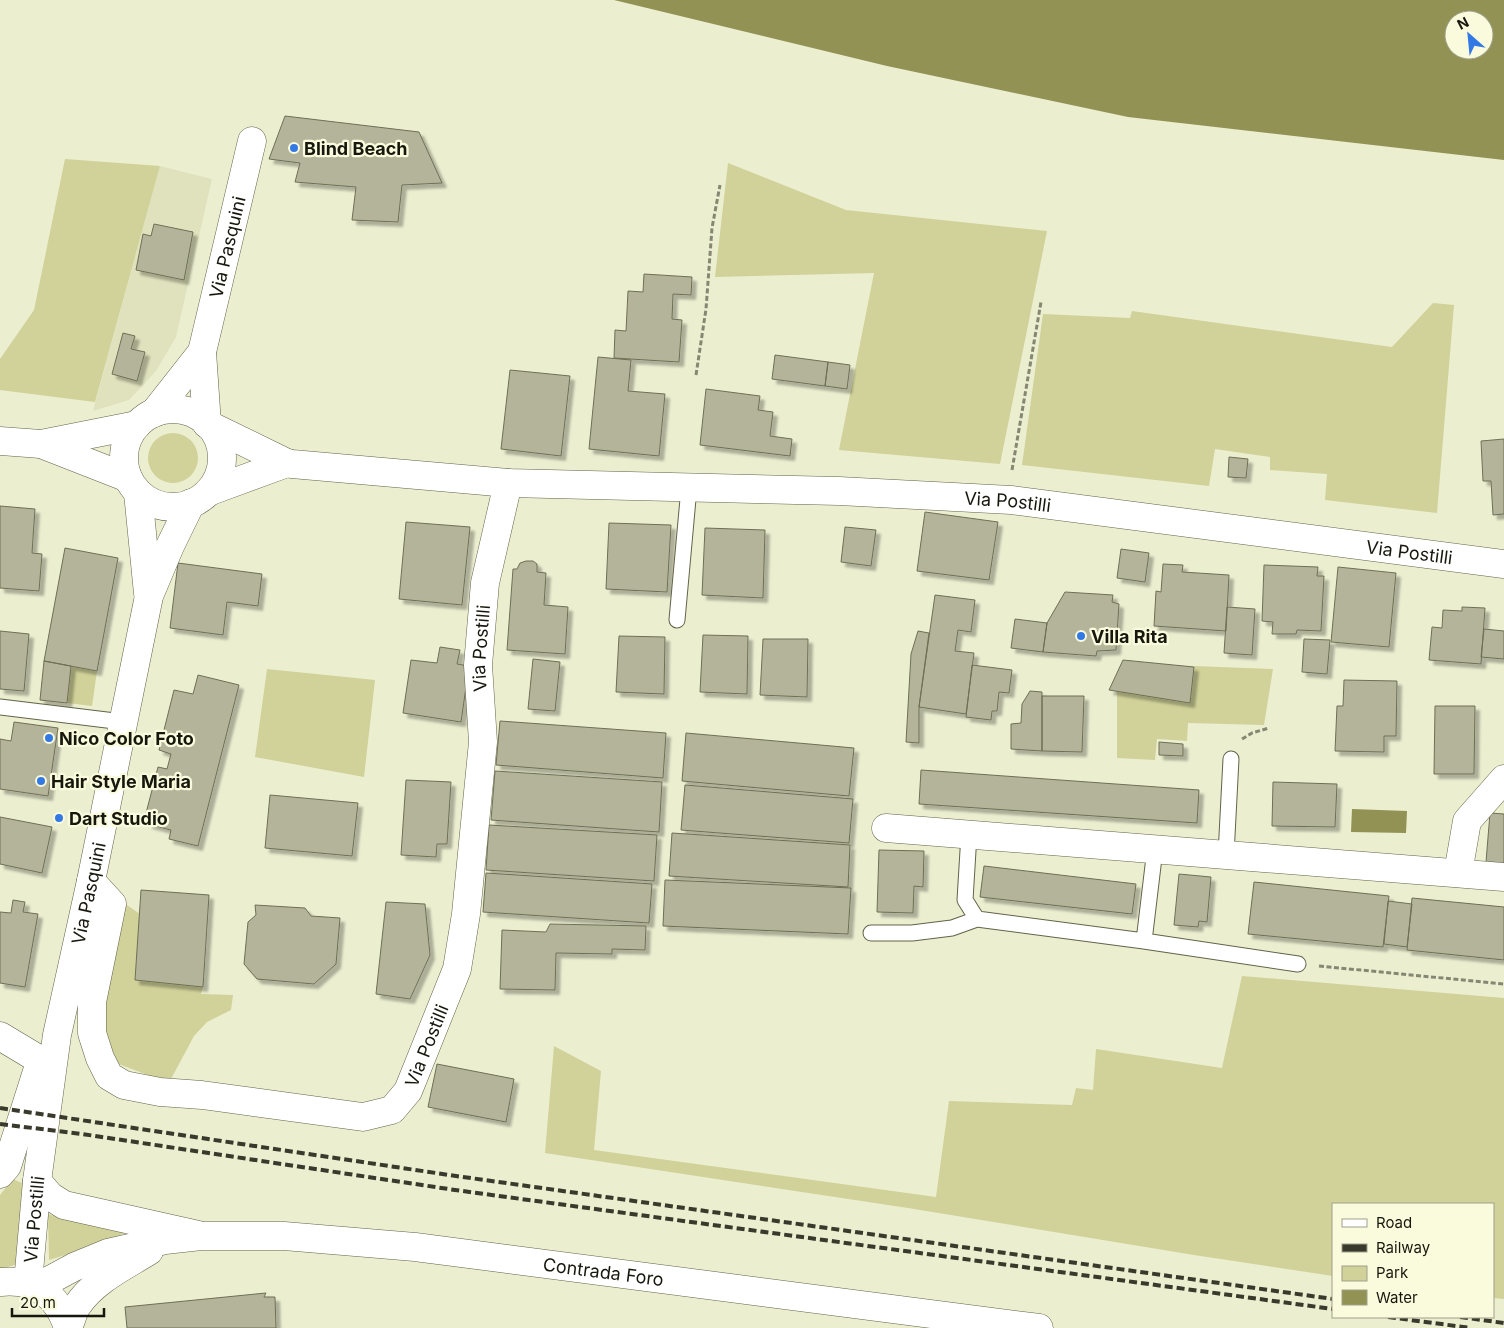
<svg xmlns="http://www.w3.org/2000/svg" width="1504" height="1328" viewBox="0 0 1504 1328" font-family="Inter,sans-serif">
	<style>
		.built { fill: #e0e2bd }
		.green { fill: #d0d299 }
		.water { fill: #919254; fill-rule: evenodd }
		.building { fill: #b3b499; stroke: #6e6f55; filter: url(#shadow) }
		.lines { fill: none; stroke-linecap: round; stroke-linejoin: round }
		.lane-casing { stroke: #626349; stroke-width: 17 }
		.street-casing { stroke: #626349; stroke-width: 29 }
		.primary-casing { stroke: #626349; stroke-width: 29 }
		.path { stroke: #868773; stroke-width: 3; stroke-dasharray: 5 2.5; stroke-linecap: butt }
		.lane { stroke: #fff; stroke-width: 15 }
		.street { stroke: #fff; stroke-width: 28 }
		.primary { stroke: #fff; stroke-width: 28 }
		.rail { stroke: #39392c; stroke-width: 4; stroke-dasharray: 8 4; stroke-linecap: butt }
		.poi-dot { fill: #3379e6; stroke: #fafbdd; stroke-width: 2 }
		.labels { text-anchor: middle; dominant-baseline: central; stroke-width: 4.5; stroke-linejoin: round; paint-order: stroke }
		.poi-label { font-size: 18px; font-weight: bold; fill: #17170d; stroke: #fafbdd; text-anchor: start }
		.street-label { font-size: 18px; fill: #17170d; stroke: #fafbdd }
	</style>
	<defs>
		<filter id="shadow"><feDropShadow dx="4.5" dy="4.5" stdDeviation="1" flood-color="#0004"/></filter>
	</defs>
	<rect width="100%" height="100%" fill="#eceed0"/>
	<path class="built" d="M160 166 212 179 176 337 156 371 129 400 93 411Z"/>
	<path class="green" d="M65 159 160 166 95 402 0 390V359L34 310Z
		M728 163 846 210 1047 231 1000 464 839 450 874 273 715 277Z
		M1433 303 1454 305 1437 513 1325 500 1327 474 1270 470V457L1215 449 1209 486 1022 465 1043 314 1130 318 1132 311 1392 347Z
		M148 458a25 25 0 1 1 50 0a25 25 0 1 1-50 0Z
		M71 666 97 671 92 706 67 703Z
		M1194 666 1273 669 1264 725 1188 723 1187 741 1157 739 1155 760 1117 758V690L1190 703Z
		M267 669 375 680 364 777 255 757Z
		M124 903 140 914 135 980 203 987 201 994 233 995 231 1010 207 1022 194 1036 171 1079 153 1077 116 1063 98 1036Z
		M1242 976 1504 998V1299L1493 1298V1204H1333V1276L1194 1255 908 1208 545 1153 554 1046 601 1071 594 1150 936 1197 949 1101 1072 1105 1076 1088 1093 1090 1096 1049 1222 1068Z
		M13 1179 26 1185 19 1264 0 1269V1195Z
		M48 1214C77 1224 105 1226 136 1228L98 1245 49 1260Z"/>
	<path class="water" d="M614 0H1504V160L1128 117 887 66ZM1454 20H1484V50H1454Z
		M1352 809 1407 811 1406 833 1351 832Z"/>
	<path class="building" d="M285 116 419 132 442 183 402 185 398 222 352 220 356 187 295 182 300 163 269 159Z
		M154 224 193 232 184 280 136 270 143 234 151 236Z
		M644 274 692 277 691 295 673 294 672 319 682 320 679 362 614 358 615 330 626 331 628 291 643 292Z
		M123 333 135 336 131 349 145 352 137 381 112 374Z
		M775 355 828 362 825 386 772 379Z
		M598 357 631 360 628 391 665 394 659 456 589 449Z
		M828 362 850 365 847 389 825 386Z
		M510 370 570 376 561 456 501 449Z
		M706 389 760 396 758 410 773 412 770 436 792 439 790 456 700 445Z
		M1504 439V514L1493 515 1491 481H1483L1481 441Z
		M1229 457 1248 459 1246 478 1228 477Z
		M0 506 35 509 32 553 42 554 39 591 0 588Z
		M925 512 998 522 989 580 917 571Z
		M406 522 470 527 462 605 399 599Z
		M609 523 671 525 667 592 606 589Z
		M845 527 876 530 871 566 841 562Z
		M705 528 765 530 763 598 702 595Z
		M65 548 118 558 97 671 44 661Z
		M1121 549 1149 553 1145 582 1117 578Z
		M526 561H533L537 564V572L546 573 544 605 568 607 565 654 507 650 513 569H517L520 563Z
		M178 563 262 574 258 606 227 602 223 635 170 628Z
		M1163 564 1183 565 1182 572 1229 575 1226 631 1154 626 1156 591 1161 592Z
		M1264 565 1318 567 1317 576H1324L1321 631 1297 630 1296 634H1272L1273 622 1262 621Z
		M1338 567 1396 573 1389 647 1331 642Z
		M1065 592 1113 595 1112 602 1119 604 1116 650 1097 651 1096 656 1043 652 1047 623Z
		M935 595 975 600 971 632 958 630 955 651 974 653 966 714 919 707Z
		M1227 607 1255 609 1252 655 1224 653Z
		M1462 607 1485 608 1481 664 1429 660 1432 627 1442 628 1443 610 1462 611Z
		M1015 619 1047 623 1043 652 1011 648Z
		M1484 629 1504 631V659L1481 657Z
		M0 631 29 634 24 691 0 689Z
		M918 631 929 633 919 707V743L906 742 911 654Z
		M703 635 748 636 747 694 700 692Z
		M619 636 665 637 664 694 616 692Z
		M763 639H808L807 697 760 695Z
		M1304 639 1330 640 1327 674 1302 672Z
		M440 647 460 650 457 664 469 666 461 722 403 713 411 660 437 663Z
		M533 659 560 662 555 711 528 709Z
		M1123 660 1194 667 1190 703 1109 690Z
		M44 661 71 666 67 703 40 700Z
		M972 665 1012 670 1009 693 999 692 997 711H992L991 720 966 717Z
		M198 675 239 685 198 846 169 839 171 830 148 824 150 818 145 817 158 767 167 769 171 754 159 750 174 690 193 694Z
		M1344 680 1397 681 1396 736H1384V752L1335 751 1337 706H1343Z
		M1030 691 1042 692V751L1011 749V724L1021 723 1022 704Z
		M1042 696H1084L1082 752 1042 751Z
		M1435 706H1475L1474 774H1434Z
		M500 721 666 733 663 778 496 765Z
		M14 722 58 728 48 796 0 789V739L11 741Z
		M686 733 854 748 849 796 682 781Z
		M1159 742 1183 744V756L1159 755Z
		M921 770 1199 790 1197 823 919 804Z
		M495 771 662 782 659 832 491 820Z
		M406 780 451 782 447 844H437L436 857 401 855Z
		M1273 782 1337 784 1335 827 1272 826Z
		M685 785 853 799 849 843 681 830Z
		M270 795 358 803 352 856 265 848Z
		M1490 813 1504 814V864L1486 862Z
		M0 817 52 827 42 873 0 864Z
		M489 825 657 835 654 881 486 870Z
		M672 833 850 845 848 887 669 876Z
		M879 850 924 851 923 887 914 886 913 913 877 912Z
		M984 866 1136 884 1132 914 980 897Z
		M486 873 652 884 649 923 483 912Z
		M1179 874 1211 877 1207 922 1199 921 1198 927 1174 925Z
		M665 880 851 888 848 934 663 926Z
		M1254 882 1389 896 1383 947 1248 934Z
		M141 890 209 895 203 987 135 980Z
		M1412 898 1504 907V960L1407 950Z
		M13 900 25 902 23 912 38 914 25 987 0 983V912L11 913Z
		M1388 901 1412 904 1407 947 1384 944Z
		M386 902 425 904 430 955 410 999 376 994Z
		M255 905 305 908 311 916 340 918 336 964 314 984 257 979 244 964 248 922 256 915Z
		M550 924 646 926 645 950 612 949V954L556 953 555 990 500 989 502 930 546 932Z
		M437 1064 514 1079 506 1122 428 1107Z
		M266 1293 264 1297H275L276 1328H127L125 1307Z"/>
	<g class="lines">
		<g class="lane-casing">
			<path id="lane" d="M677 620 689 488
				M0 707 123 722
				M969 834 965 900 977 919 1144 941
				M1155 849 1144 941 1298 964
				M1226 855 1231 759
				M871 933H912L952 928 977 919"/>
		</g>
		<g class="street-casing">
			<g id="street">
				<circle cx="173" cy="458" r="49"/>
				<path d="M154 413 202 352"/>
				<path id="s1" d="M207 424 287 463 292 464 508 483 839 491 1011 500 1504 564"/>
				<path id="s2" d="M207 424 202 352 252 141"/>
				<path d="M0 441 41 444 137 425"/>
				<path d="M41 444 128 478"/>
				<path d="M208 492 287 463"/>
				<path d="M138 493 148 593"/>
				<path d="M886 828 1504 877"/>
				<path d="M1458 873 1467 821 1504 779"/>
				<path id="s3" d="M91 881 112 904 92 1002V1033L100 1058 109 1076 124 1085 160 1092 202 1095 363 1117 392 1110 408 1091 457 969 466 914 483 742 478 665 485 583 508 483"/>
				<path d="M0 1036 40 1060"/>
				<path d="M0 1174 7 1166 41 1059"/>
				<path d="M37 1181 50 1196 64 1205 198 1235"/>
				<path id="s4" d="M28 1283 37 1181 57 1035 91 881 149 596 170 546 191 503"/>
			</g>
		</g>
		<g class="primary-casing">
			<g id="primary">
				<path d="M0 1282C35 1278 58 1295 68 1328"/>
				<path id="s5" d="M37 1287 74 1267 108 1253 165 1240 201 1236H284L415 1247 1039 1328"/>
				<path d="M68 1328C71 1321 73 1312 77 1306 93 1281 125 1266 149 1251"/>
			</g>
		</g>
		<path class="path" d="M696 375 706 309 712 228 720 185
			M1012 470 1041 302
			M1242 739 1252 733 1269 728
			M1319 966 1504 984"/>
		<use href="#lane" class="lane"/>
		<use href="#street" class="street"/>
		<use href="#primary" class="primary"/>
		<path class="rail" d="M0 1108 456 1176 1333 1299
			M0 1124 82 1134 455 1190 1333 1309
			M1388 1317 1471 1328
			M1460 1317 1504 1323"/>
	</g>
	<g class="poi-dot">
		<circle cx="294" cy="148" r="5"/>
		<circle cx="1081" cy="636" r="5"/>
		<circle cx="49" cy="738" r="5"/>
		<circle cx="41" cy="781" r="5"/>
		<circle cx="59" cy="818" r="5"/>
	</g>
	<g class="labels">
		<g class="poi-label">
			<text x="304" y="148">Blind Beach</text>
			<text x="1091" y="636">Villa Rita</text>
			<text x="59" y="738">Nico Color Foto</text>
			<text x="51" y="781">Hair Style Maria</text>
			<text x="69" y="818">Dart Studio</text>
		</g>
		<g class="street-label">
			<text stroke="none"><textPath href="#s2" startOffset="180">Via Pasquini</textPath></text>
			<text stroke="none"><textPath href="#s1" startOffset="811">Via Postilli</textPath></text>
			<text stroke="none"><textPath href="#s1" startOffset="1216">Via Postilli</textPath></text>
			<text stroke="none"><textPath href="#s3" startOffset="976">Via Postilli</textPath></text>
			<text stroke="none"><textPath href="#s4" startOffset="395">Via Pasquini</textPath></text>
			<text stroke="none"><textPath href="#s3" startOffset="571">Via Postilli</textPath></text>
			<text stroke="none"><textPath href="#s4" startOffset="64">Via Postilli</textPath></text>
			<text stroke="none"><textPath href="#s5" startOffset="578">Contrada Foro</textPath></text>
		</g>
	</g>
	<rect x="1332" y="1203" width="162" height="115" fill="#fafbdd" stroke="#9fa08a"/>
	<rect x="1342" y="1219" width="25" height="8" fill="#ffffff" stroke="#9fa08a"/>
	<text x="1376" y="1228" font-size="15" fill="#17170d">Road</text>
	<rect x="1342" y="1244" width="25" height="8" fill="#39392c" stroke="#9fa08a"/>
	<text x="1376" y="1253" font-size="15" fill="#17170d">Railway</text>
	<rect x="1342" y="1266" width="25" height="15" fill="#d0d299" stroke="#9fa08a"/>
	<text x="1376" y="1278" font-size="15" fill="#17170d">Park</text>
	<rect x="1342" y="1290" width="25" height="15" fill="#919254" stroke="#9fa08a"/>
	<text x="1376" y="1303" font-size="15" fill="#17170d">Water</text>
	<g transform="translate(1469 35) rotate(333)"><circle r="24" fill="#fafbdd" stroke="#9fa08a"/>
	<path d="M0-4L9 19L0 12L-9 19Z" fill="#3379e6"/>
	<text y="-8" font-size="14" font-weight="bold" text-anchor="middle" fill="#17170d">N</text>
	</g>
	<path d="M12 1308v8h92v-8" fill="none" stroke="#17170d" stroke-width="2.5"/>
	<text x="20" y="1308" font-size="15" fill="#17170d" stroke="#fafbdd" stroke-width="4" paint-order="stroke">20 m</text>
</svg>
